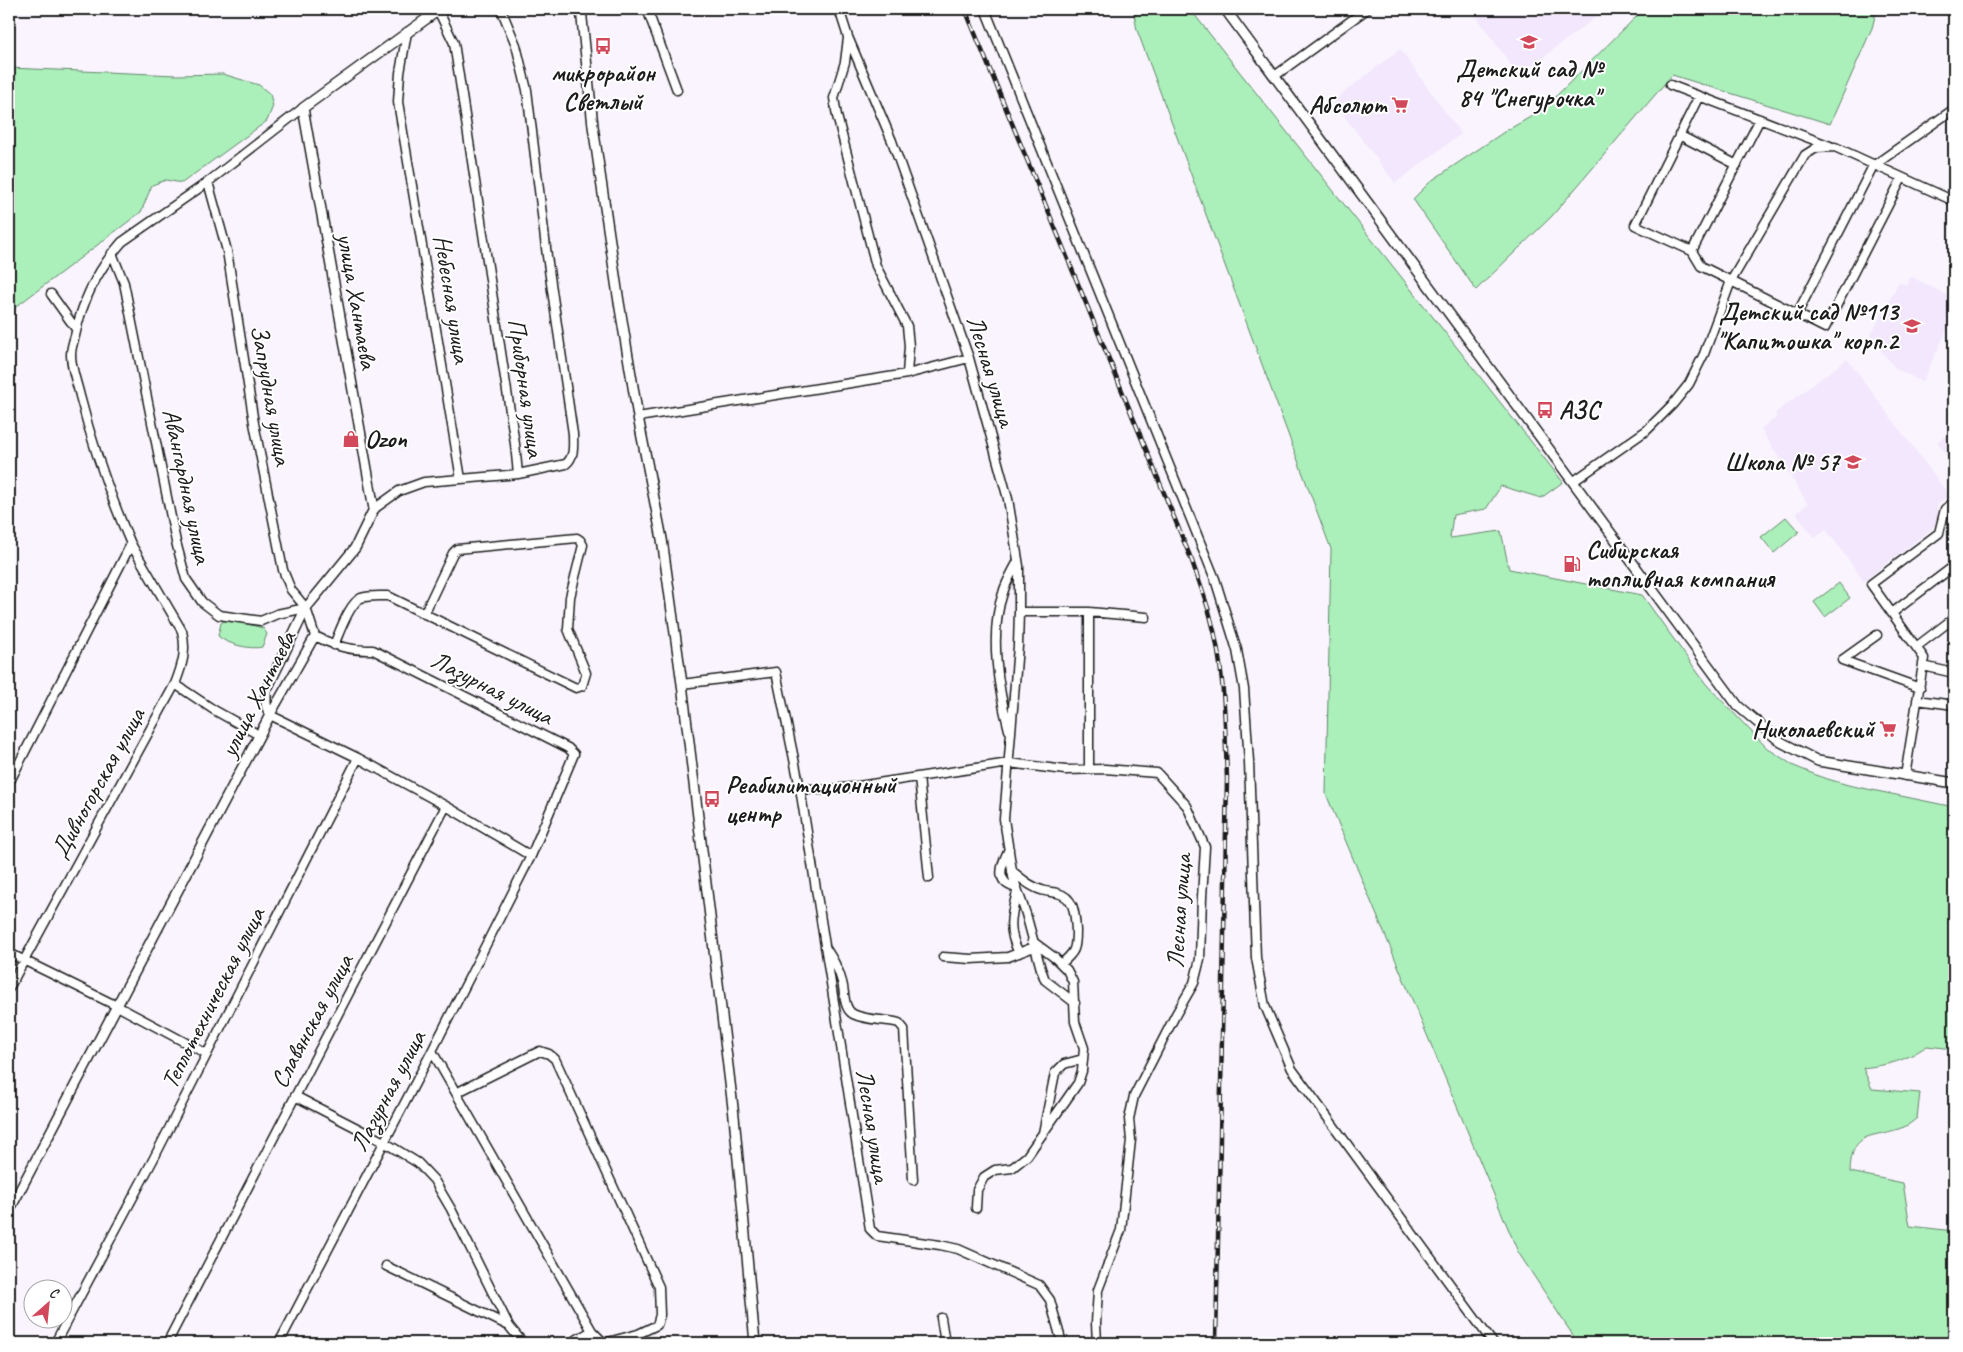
<svg xmlns="http://www.w3.org/2000/svg" width="1963" height="1352" viewBox="0 0 1963 1352" font-family="Caveat,sans-serif">
	<style>
		.built { fill: #f2e7fc }
		.green { fill: #abefba; stroke: #64866b }
		.lines { fill: none; stroke-linecap: round; stroke-linejoin: round }
		.minor-casing { stroke: #1c1c1c; stroke-width: 11 }
		.tertiary-casing { stroke: #1c1c1c; stroke-width: 12 }
		.minor { stroke: #fff; stroke-width: 8 }
		.tertiary { stroke: #fff; stroke-width: 9 }
		.rail-casing { stroke: #1c1c1c; stroke-width: 4.5 }
		.rail { stroke: #fff; stroke-width: 2.5; stroke-dasharray: 8; stroke-linecap: butt }
		.labels { text-anchor: middle; dominant-baseline: central; stroke-width: 4; stroke-linejoin: round; paint-order: stroke }
		.poi-label { font-size: 25px; font-weight: bold; fill: #1c1c1c; stroke: #fff; text-anchor: end }
		.street-label { font-size: 25px; fill: #1c1c1c; stroke: #fff }
	</style>
	<rect width="100%" height="100%" fill="#f9f4fe"/>
	<filter id="ink" filterUnits="userSpaceOnUse"><feTurbulence type="fractalNoise" baseFrequency=".02" numOctaves="2"/><feDisplacementMap in="SourceGraphic" scale="10" xChannelSelector="R" yChannelSelector="G"/><feConvolveMatrix kernelMatrix="1 2 1 2 8 2 1 2 1" color-interpolation-filters="sRGB"/></filter>
	<g filter="url(#ink)">
		<path class="built" d="M1471 9H1606L1519 76Z
			M1400 49 1461 134 1395 183 1333 101Z
			M1910 276 1954 299V315L1922 382 1895 368 1870 337 1899 282 1906 285Z
			M1847 359 1949 495 1937 505 1939 517 1935 526 1864 581 1826 529 1815 538 1796 513 1808 504 1761 429 1777 417 1775 413Z
			M1954 430V465L1937 442Z"/>
		<path class="green" d="M1133 9H1190L1563 482 1541 498 1501 486 1486 509 1453 515 1450 538 1501 531 1509 569 1642 595 1706 684 1767 748 1794 766 1821 777 1848 785 1954 807V1049L1927 1046C1902 1062 1892 1064 1863 1068L1872 1089 1920 1093 1917 1118C1913 1121 1909 1125 1904 1127 1874 1139 1851 1128 1850 1172L1903 1183 1910 1226 1954 1231V1343H1578L1518 1252 1326 794 1331 549 1137 30Z
			M1644 9H1877L1872 28 1830 124 1672 75 1552 216 1476 290 1413 199 1431 181 1504 132 1541 111Z
			M9 68 177 75 223 74 259 85 270 94 273 106 267 121 182 183 166 180 152 185 141 212 9 312Z
			M1786 517 1799 532 1774 553 1761 537Z
			M1839 583 1850 598 1825 617 1814 602Z
			M227 619 263 628 267 634 262 647C251 650 226 644 218 636L221 623Z"/>
		<g class="lines">
			<g class="minor-casing">
				<path id="minor" d="M647 9 677 90
					M839 9 848 37 892 141 969 358 1008 499 1019 566V612L1018 646 1004 819 1013 877 1026 914 1041 969 1045 980 1075 1003
					M985 9 1215 579 1237 650 1244 689 1249 762 1256 958 1265 1006 1292 1069 1493 1343
					M438 10 454 43 515 444 518 474 566 464C575 456 573 446 573 434L547 256 527 90 516 45 501 9
					M848 38 845 62 834 98 837 116 876 266 907 326 909 346 907 374
					M1276 75 1367 9
					M1670 85 1830 146
					M1699 96 1635 225 1692 251 1701 266 1825 328 1902 178
					M1679 135 1737 165
					M1692 251 1760 119
					M112 253 124 283 176 542 186 579 202 602 219 615 261 621 277 614 306 608
					M51 294 76 329
					M1797 314 1873 166 1954 109
					M638 417 907 374 969 358
					M461 479 518 474
					M1574 481 1647 430 1673 404 1689 384 1704 354 1731 281 1805 155 1816 148 1835 147 1954 201
					M374 509 399 491 424 482 461 479 398 102 400 73 407 32
					M131 544C110 496 93 447 80 396 77 383 71 368 71 355 71 349 73 342 75 336 82 301 98 269 122 242L208 182 303 108
					M1019 612H1089L1146 617
					M1892 613 1954 566
					M1877 635 1842 660 1920 688
					M315 636C335 646 351 651 373 650L568 748 574 754 531 856
					M334 645C339 634 349 603 361 598 370 595 379 596 388 596L576 688 582 686 586 673 568 629 570 597 583 545 580 540 577 538 457 549 453 553 424 614
					M1916 647 1954 618
					M1923 666 1954 673
					M682 684 776 672 800 788 870 1229 877 1236 940 1245 958 1249 1039 1285 1050 1300 1062 1343
					M1917 700 1954 705
					M1009 730C998 689 989 633 1003 593 1006 582 1013 571 1018 561
					M1089 769V612
					M1905 776 1924 658 1871 584 1939 533 1945 509 1954 502
					M919 777 929 878
					M9 783 131 544 182 631C187 651 182 666 175 684
					M800 788 823 790 852 787 1009 763 1065 770 1105 769 1157 773 1187 806 1205 847 1202 897 1200 959 1194 983 1176 1014 1134 1096 1129 1119 1131 1140 1121 1230 1098 1290 1096 1323 1097 1343
					M1009 849C1001 865 994 882 1016 888
					M1012 871C1022 879 1032 888 1045 891 1049 892 1053 892 1057 893 1075 897 1075 915 1076 931 1076 949 1075 952 1061 964
					M1017 892C1011 916 1007 930 1019 953
					M825 947C832 958 839 969 842 982 845 992 843 1008 853 1014 867 1021 885 1019 899 1023L904 1029 913 1180
					M9 953 117 1006 207 1054
					M943 957 971 959 1008 957 1034 947
					M9 988 175 684 214 710 259 735
					M432 1051 592 1331 604 1343 638 1334 657 1325 660 1315 659 1287 555 1059 549 1054 540 1051 456 1093
					M295 1096 384 1142 418 1163 434 1180 451 1209 509 1326 523 1343
					M1043 1133 1055 1073 1064 1064 1083 1059
					M976 1208 977 1190 984 1177 995 1170 1012 1168 1027 1156 1078 1083 1082 1071 1084 1048 1075 1022 1073 982 1067 970 1055 958 1032 941
					M386 1266 509 1326
					M941 1318 945 1343
					M55 1343 154 1158 358 758 270 715 315 636 306 608 291 590 283 570 254 423 227 251 208 182
					M167 1343 446 806 358 758
					M279 1343 432 1051 531 856 446 806
					M570 1343 592 1331"/>
			</g>
			<g class="tertiary-casing">
				<path id="tertiary" d="M581 9 593 126 618 296 638 417 662 539 682 684 734 1116 755 1343
					M1225 9 1738 706 1781 742 1818 761 1954 783
					M9 1211 270 715 266 705V691L306 608 355 548 374 509 303 108 440 9"/>
			</g>
			<use href="#minor" class="minor"/>
			<use href="#tertiary" class="tertiary"/>
			<g class="rail-casing">
				<path id="rail" d="M965 9 1192 561C1198 579 1205 597 1210 615 1225 668 1225 724 1227 779L1216 1343"/>
			</g>
			<use href="#rail" class="rail"/>
		</g>
	</g>
	<defs>
		<g id="school-bare" transform="scale(1.35)"><path d="M0-5L7-2L0 1L-7-2ZM-4 1L0 2.5L4 1V4Q0 6-4 4Z" fill="#d1495b" stroke="#fff" stroke-width="2.5" paint-order="stroke"/></g>
		<g id="bus-bare" transform="scale(1.35)"><path d="M-5-6H5V4H4V6H2V4H-2V6H-4V4H-5ZM-3.5-4V0h7V-4ZM-3.5 1.2v1.5H-2V1.2ZM2 1.2v1.5H3.5V1.2Z" fill="#d1495b" stroke="#fff" stroke-width="2.5" paint-order="stroke"/></g>
		<g id="supermarket-bare" transform="scale(1.35)"><path d="M-6-5.5h2.5l.6 2H6L4.5 2H-2.5L-4.4-4H-6ZM-1.5 3.2a1.3 1.3 0 1 0 .1 0ZM3 3.2a1.3 1.3 0 1 0 .1 0Z" fill="#d1495b" stroke="#fff" stroke-width="2.5" paint-order="stroke"/></g>
		<g id="shop-bare" transform="scale(1.35)"><path d="M-5-2.5h2.3a2.7 3.5 0 0 1 5.4 0H5L5.5 6h-11ZM-1.5-2.5h3a1.5 2.3 0 0 0-3 0Z" fill="#d1495b" stroke="#fff" stroke-width="2.5" paint-order="stroke"/></g>
		<g id="fuel-bare" transform="scale(1.35)"><path d="M-5.5-6h7V0h2V4h1.3V-2.5L3-4.5l.8-.8L6-3V5H2.5V1h-1V6h-7ZM-4.2-4.7v3.2H.2V-4.7Z" fill="#d1495b" stroke="#fff" stroke-width="2.5" paint-order="stroke"/></g>
	</defs>
	<g fill-rule="evenodd">
		<use href="#school-bare" x="1529" y="42"/>
		<use href="#bus-bare" x="603" y="46"/>
		<use href="#supermarket-bare" x="1400" y="105"/>
		<use href="#school-bare" x="1912" y="326"/>
		<use href="#bus-bare" x="1545" y="410"/>
		<use href="#shop-bare" x="351" y="439"/>
		<use href="#school-bare" x="1853" y="462"/>
		<use href="#fuel-bare" x="1572" y="564"/>
		<use href="#supermarket-bare" x="1888" y="729"/>
		<use href="#bus-bare" x="712" y="799"/>
	</g>
	<g class="labels">
		<g class="poi-label">
			<text x="1529" y="69" text-anchor="middle">Детский сад №<tspan x="1529" dy="29">84 "Снегурочка"</tspan></text>
			<text x="603" y="73" text-anchor="middle">микрорайон<tspan x="603" dy="29">Светлый</tspan></text>
			<text x="1386" y="105">Абсолют</text>
			<text x="1898" y="312">Детский сад №113<tspan x="1898" dy="29">"Капитошка" корп.2</tspan></text>
			<text x="1559" y="410" text-anchor="start">АЗС</text>
			<text x="365" y="439" text-anchor="start">Ozon</text>
			<text x="1839" y="462">Школа № 57</text>
			<text x="1586" y="550" text-anchor="start">Сибирская<tspan x="1586" dy="29">топливная компания</tspan></text>
			<text x="1874" y="729">Николаевский</text>
			<text x="726" y="785" text-anchor="start">Реабилитационный<tspan x="726" dy="29">центр</tspan></text>
		</g>
		<g class="street-label">
			<text transform="translate(452 299) rotate(81)">Небесная улица</text>
			<text transform="translate(357 301) rotate(80)">улица Хантаева</text>
			<text transform="translate(991 371) rotate(73)">Лесная улица</text>
			<text transform="translate(526 388) rotate(82)">Приборная улица</text>
			<text transform="translate(271 395) rotate(80)">Запрудная улица</text>
			<text transform="translate(187 486) rotate(78)">Авангардная улица</text>
			<text transform="translate(492 688) rotate(27)">Лазурная улица</text>
			<text transform="translate(258 694) rotate(-63)">улица Хантаева</text>
			<text transform="translate(98 783) rotate(-61)">Дивногорская улица</text>
			<text transform="translate(1179 911) rotate(-86)">Лесная улица</text>
			<text transform="translate(213 998) rotate(-63)">Теплотехническая улица</text>
			<text transform="translate(312 1021) rotate(-62)">Славянская улица</text>
			<text transform="translate(388 1091) rotate(-62)">Лазурная улица</text>
			<text transform="translate(873 1126) rotate(81)">Лесная улица</text>
		</g>
	</g>
	<rect width="1963" height="1352" fill="none" stroke="#fff" stroke-width="30"/>
	<rect x="15" y="15" width="1933" height="1322" fill="none" stroke="#1c1c1c" stroke-width="2" filter="url(#ink)"/>
	<g transform="translate(48 1304) rotate(27)"><circle r="24" fill="#ffffff" stroke="#a4a4a4"/>
	<path d="M0-4L9 19L0 12L-9 19Z" fill="#d1495b"/>
	<text y="-8" font-size="14" font-weight="bold" text-anchor="middle" fill="#1c1c1c">С</text>
	</g>
</svg>
